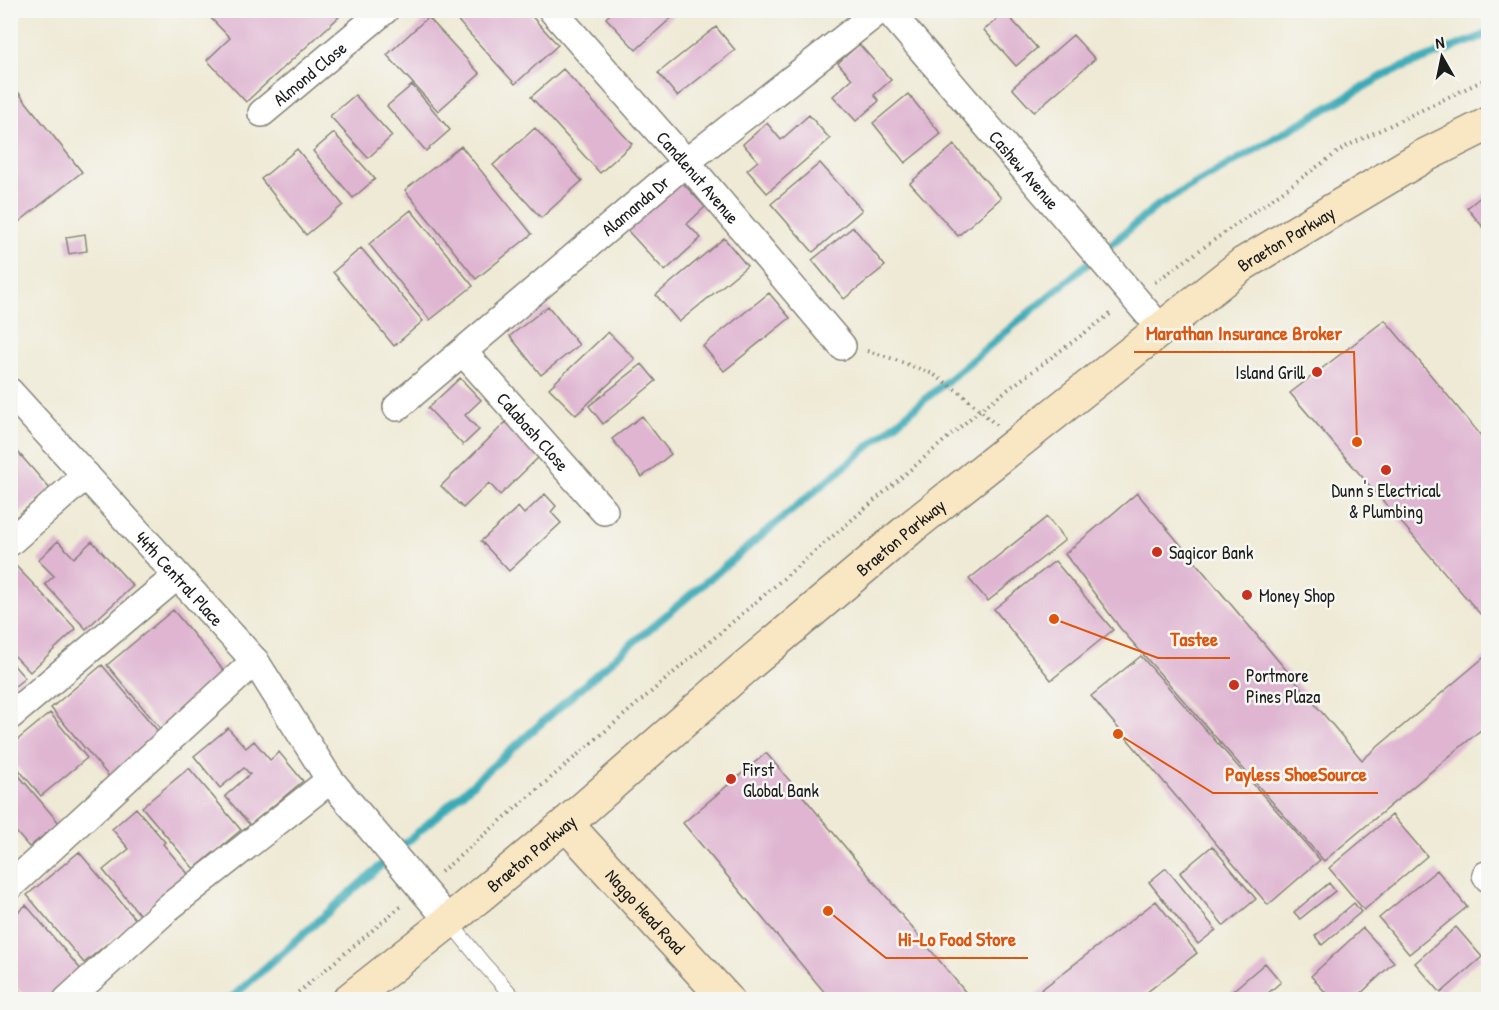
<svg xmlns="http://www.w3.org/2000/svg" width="1499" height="1010" viewBox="0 0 1499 1010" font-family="'Patrick Hand',sans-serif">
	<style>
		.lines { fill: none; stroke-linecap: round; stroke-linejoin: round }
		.stream { stroke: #3aaab7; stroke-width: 8 }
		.building { fill: #dfb5d1 }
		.lane-casing { stroke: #868378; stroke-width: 16 }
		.street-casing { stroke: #868378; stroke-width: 30 }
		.secondary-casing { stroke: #868378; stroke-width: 36 }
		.path { stroke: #868378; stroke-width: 4; stroke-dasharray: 1.5 4.5; stroke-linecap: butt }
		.lane { stroke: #fff; stroke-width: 14 }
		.street { stroke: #fff; stroke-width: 27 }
		.secondary { stroke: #f9e7c3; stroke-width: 33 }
		.poi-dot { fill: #c8321e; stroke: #f6f6f2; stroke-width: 2 }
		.labels { text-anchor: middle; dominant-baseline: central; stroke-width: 5; stroke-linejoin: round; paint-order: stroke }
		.street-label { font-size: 18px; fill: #1c1c1c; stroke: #f6f6f2 }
		.poi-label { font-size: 18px; fill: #1c1c1c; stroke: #f6f6f2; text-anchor: start }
		.leader { fill: none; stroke: #de560d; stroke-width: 2 }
		.callout-dot { fill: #de560d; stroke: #f6f6f2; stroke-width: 2 }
		.callout-label { font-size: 20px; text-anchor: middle; font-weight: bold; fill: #de560d; stroke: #f6f6f2; stroke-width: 5; stroke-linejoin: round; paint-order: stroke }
	</style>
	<rect width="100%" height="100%" fill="#f6f6f2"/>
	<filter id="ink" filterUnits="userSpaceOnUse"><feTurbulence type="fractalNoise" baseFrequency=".0167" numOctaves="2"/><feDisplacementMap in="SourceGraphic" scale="12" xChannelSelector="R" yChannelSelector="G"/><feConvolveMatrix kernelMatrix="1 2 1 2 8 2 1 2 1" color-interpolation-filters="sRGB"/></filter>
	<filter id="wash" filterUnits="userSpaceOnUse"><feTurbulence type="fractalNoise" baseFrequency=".008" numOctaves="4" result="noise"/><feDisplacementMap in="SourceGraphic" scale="24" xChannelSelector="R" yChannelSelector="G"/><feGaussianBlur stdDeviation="1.35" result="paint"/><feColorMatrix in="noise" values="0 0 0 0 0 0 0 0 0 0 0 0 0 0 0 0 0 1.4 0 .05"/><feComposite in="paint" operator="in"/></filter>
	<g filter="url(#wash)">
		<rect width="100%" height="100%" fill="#efead5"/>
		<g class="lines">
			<path class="stream" d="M229 1000 617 656 1157 206 1388 73 1488 34"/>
		</g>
		<g id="blocks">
			<path class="building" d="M203 10H333L339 17 246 102 207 60 230 38Z
				M454 10H526L558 45 515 84 451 13Z
				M614 10H680L636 50 606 18Z
				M1005 12 1037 48 1016 66 984 30Z
				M428 17 480 74 438 111 387 55Z
				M716 27 735 50 677 96 658 73Z
				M1073 35 1095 59 1034 112 1012 88Z
				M859 44 891 80 874 95 879 101 856 121 833 96 852 79 838 63Z
				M563 69 632 144 600 173 531 97Z
				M10 82 82 172 10 229Z
				M412 85 450 130 426 151 387 106Z
				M908 94 941 134 905 163 873 123Z
				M355 95 392 136 368 158 330 116Z
				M809 115 830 139 767 193 747 170 758 161 743 144 767 123 781 140Z
				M535 128 582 181 541 218 493 165Z
				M334 133 375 179 353 198 313 151Z
				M954 145 1001 198 958 236 910 183Z
				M461 146 532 234 476 279 405 190Z
				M297 149 343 205 306 235 261 179Z
				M820 163 862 210 813 252 771 204Z
				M680 180 705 207 687 224 701 238 665 271 627 230Z
				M1488 191V233L1467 208Z
				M411 210 473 286 430 320 369 244Z
				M853 227 885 266 844 299 812 260Z
				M85 234 87 251 69 254 66 237Z
				M724 238 747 266 679 322 656 295Z
				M361 248 423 321 394 346 333 272Z
				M769 293 790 318 724 371 703 346Z
				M548 306 579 345 541 375 510 336Z
				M1385 320 1488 444V608L1481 615 1290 393Z
				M608 332 635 359 576 415 549 388Z
				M642 364 656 381 603 424 589 406Z
				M460 378 481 400 465 415 479 430 463 445 428 408Z
				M642 416 671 454 642 477 612 439Z
				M506 422 540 456 500 495 489 483 463 508 441 486Z
				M10 443 50 489 10 522Z
				M1137 493 1362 760 1488 654V724L1324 861 1120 628 1065 554Z
				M545 494 556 506 551 512 561 523 509 571 481 541 518 507 524 514Z
				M1047 517 1065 540 988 601 969 579Z
				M58 541 74 558 92 541 133 586 86 629 45 584 54 576 38 560Z
				M1055 561 1113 630 1051 680 994 609Z
				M14 564 76 629 30 672 10 651V568Z
				M173 610 230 678 164 733 107 665Z
				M1141 656 1320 860 1268 905 1091 696Z
				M10 661 25 678 10 690Z
				M102 665 162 736 111 779 51 708Z
				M50 713 87 758 41 796 10 759V746Z
				M228 728 246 748 254 741 270 760 279 752 303 781 250 825 225 796 250 774 244 768 220 788 194 756Z
				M766 753 807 801 972 1000H831L683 823Z
				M10 765 59 823 29 847 10 825Z
				M189 768 241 830 194 869 142 807Z
				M136 808 165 842 163 844 189 875 140 915 103 870 129 849 112 829Z
				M1392 815 1427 856 1364 910 1329 868Z
				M1212 846 1256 899 1224 926 1180 873Z
				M79 852 136 920 84 963 27 895Z
				M1166 868 1216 930 1198 944 1149 882Z
				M1437 870 1467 907 1409 954 1379 918Z
				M1329 883 1335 891 1300 919 1294 912Z
				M1156 901 1197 953 1137 1000H1028Z
				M1354 903 1361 912 1322 945 1315 936Z
				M26 905 83 972 51 1000H27L10 980V919Z
				M1456 927 1482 957 1441 993 1415 963Z
				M1363 928 1394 962 1354 1000H1332L1311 976Z
				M1265 963 1281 982 1260 1000H1222Z"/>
		</g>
	</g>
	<g filter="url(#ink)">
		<use href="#blocks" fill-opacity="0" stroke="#868378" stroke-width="1.5"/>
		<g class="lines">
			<g class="lane-casing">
				<path id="lane" d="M449 921 482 962 516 1000"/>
			</g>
			<g class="street-casing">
				<g id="street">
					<path id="s1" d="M552 10 698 176 842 346"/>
					<path id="s2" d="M888 10 1161 329"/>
					<path id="s3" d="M262 113 385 10"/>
					<path id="s4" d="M463 352 604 511"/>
					<path id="s5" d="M10 392 255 661 330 780 449 921"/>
					<path id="s6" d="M397 407 685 163 880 10"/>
					<path d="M10 542 86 475"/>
					<path d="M10 716 177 576"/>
					<path d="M1486 875 1488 878"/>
					<path d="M10 886 255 661"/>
					<path d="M67 1000 169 907 330 780"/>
				</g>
			</g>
			<g class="secondary-casing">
				<g id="secondary">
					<path id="s7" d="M566 824 727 1000"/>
					<path id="s8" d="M349 1000 449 921 566 824 743 669 914 525 1243 264 1422 157 1488 124"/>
				</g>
			</g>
			<path class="path" d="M1155 282 1345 147 1488 78
				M867 351 885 356 933 374 962 394 996 425
				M441 872 980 410 1113 312
				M289 1000 404 904"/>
			<use href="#lane" class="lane"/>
			<use href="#street" class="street"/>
			<use href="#secondary" class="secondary"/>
		</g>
	</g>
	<g class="poi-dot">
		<circle cx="1317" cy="372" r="6"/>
		<circle cx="1386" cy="470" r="6"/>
		<circle cx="1157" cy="552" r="6"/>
		<circle cx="1247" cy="595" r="6"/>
		<circle cx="1234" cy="685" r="6"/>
		<circle cx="731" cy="779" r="6"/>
	</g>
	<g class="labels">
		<g class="street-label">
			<text stroke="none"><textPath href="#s3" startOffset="62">Almond Close</textPath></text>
			<text stroke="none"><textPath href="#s2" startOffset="210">Cashew Avenue</textPath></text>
			<text stroke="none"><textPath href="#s1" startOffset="222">Candlenut Avenue</textPath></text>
			<text stroke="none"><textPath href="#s6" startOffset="312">Alamanda Dr</textPath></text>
			<text stroke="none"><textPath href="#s8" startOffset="1208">Braeton Parkway</textPath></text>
			<text stroke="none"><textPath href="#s4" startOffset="106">Calabash Close</textPath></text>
			<text stroke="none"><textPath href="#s8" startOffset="720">Braeton Parkway</textPath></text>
			<text stroke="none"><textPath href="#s5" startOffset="252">44th Central Place</textPath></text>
			<text stroke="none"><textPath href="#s8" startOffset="234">Braeton Parkway</textPath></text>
			<text stroke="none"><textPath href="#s7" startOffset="118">Naggo Head Road</textPath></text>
		</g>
		<g class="poi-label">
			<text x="1305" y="372" text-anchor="end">Island Grill</text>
			<text x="1386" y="490" text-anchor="middle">Dunn's Electrical<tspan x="1386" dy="21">&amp; Plumbing</tspan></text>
			<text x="1169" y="552">Sagicor Bank</text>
			<text x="1259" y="595">Money Shop</text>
			<text x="1246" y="675">Portmore<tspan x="1246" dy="21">Pines Plaza</tspan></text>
			<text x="743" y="769">First<tspan x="743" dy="21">Global Bank</tspan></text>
		</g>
	</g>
	<path class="leader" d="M1357 442L1354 352H1134M1054 619L1158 658H1230M1118 734L1213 793H1378M828 911L886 958H1028"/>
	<g class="callout-dot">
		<circle cx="1357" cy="442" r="6"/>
		<circle cx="1054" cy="619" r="6"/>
		<circle cx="1118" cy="734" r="6"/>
		<circle cx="828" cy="911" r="6"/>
	</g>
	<g class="callout-label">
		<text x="1244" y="340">Marathan Insurance Broker</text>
		<text x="1194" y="646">Tastee</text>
		<text x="1296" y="781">Payless ShoeSource</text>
		<text x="957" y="946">Hi-Lo Food Store</text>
	</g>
	<rect width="1499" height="1010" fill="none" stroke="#f6f6f2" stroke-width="36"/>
	<g transform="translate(1442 57) rotate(351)" stroke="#f6f6f2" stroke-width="4.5" paint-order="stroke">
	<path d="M0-4.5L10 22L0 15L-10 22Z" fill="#1c1c1c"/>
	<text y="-9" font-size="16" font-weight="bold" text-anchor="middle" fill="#1c1c1c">N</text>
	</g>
</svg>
